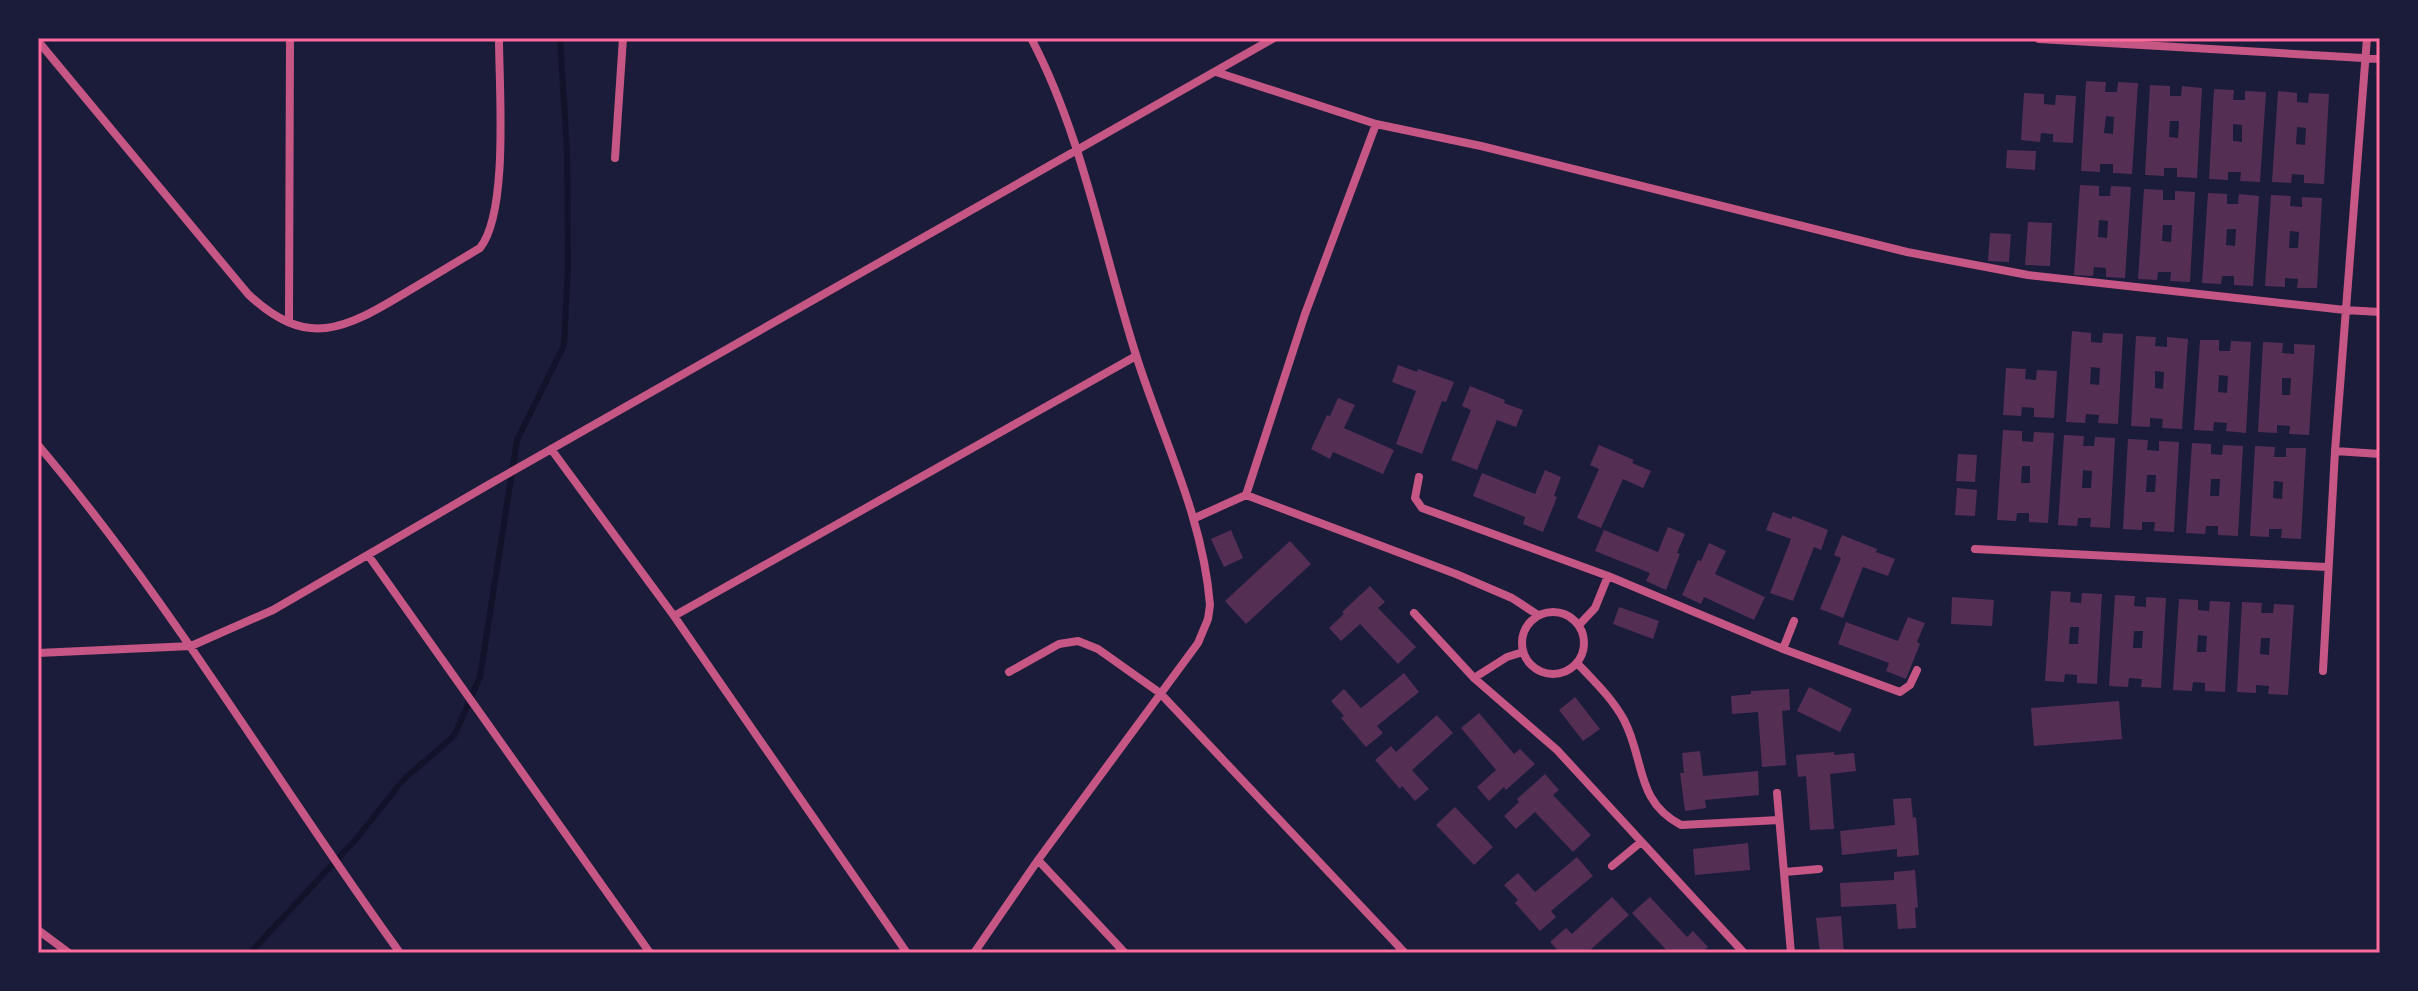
<svg xmlns="http://www.w3.org/2000/svg" width="2418" height="991" viewBox="0 0 2418 991" font-family="Spectral,serif">
	<style>
		.lines { fill: none; stroke-linecap: round; stroke-linejoin: round }
		.stream { stroke: #12122b; stroke-width: 6 }
		.building { fill: #542f53; fill-rule: evenodd }
		.minor { stroke: #c65784; stroke-width: 8 }
		.neatline { fill: none; stroke: #ff6b9d; stroke-width: 3 }
	</style>
	<rect width="100%" height="100%" fill="#1b1b3a"/>
	<g class="lines">
		<path class="stream" d="M250 953 357 838 403 780 454 736 480 677 517 440 564 345 568 265 567 150 560 38"/>
	</g>
	<path class="building" d="M2086 81 2106 82 2105 92H2117L2118 82 2138 83 2132 174 2113 173V164H2100V172L2081 171ZM2106 116 2114 117 2113 134 2104 133Z
		M2150 85 2170 86V96H2181L2182 86 2202 88 2197 178 2177 177V168H2164V176L2145 175ZM2170 121H2179L2178 138 2169 137Z
		M2214 89 2234 90 2233 100H2245V91L2266 92 2260 182 2240 181 2241 172H2228V180L2209 179ZM2233 124 2242 125V142L2233 141Z
		M2278 91 2297 93V102L2308 103 2309 93 2329 94 2324 184 2304 183V175L2292 174 2291 183 2272 182ZM2297 127 2306 128 2305 145 2296 144Z
		M2024 93 2044 94V104L2055 105 2056 95 2076 96 2073 143 2053 142V134L2041 133 2040 142 2021 140Z
		M2007 150 2036 151 2035 170 2006 168Z
		M2080 185 2099 186V196H2110L2111 186 2131 187 2125 278 2106 277V268L2094 267 2093 276 2074 275ZM2099 220 2108 221 2107 238 2098 237Z
		M2144 189 2163 190V200H2175V191L2195 192 2190 282 2170 281 2171 272H2158L2157 280 2138 279ZM2163 225H2172L2171 242 2162 241Z
		M2208 193 2227 194V204H2238L2239 194 2259 196 2253 286 2234 285V276H2222L2221 284 2202 283ZM2227 229H2236L2235 246 2226 245Z
		M2271 195 2291 196 2290 206 2302 207V197L2322 198 2317 288H2297L2298 279 2285 278V287L2265 286ZM2290 231 2299 232 2298 248H2289Z
		M2028 222 2052 223 2050 266 2025 265Z
		M1990 233 2011 234 2009 262 1988 261Z
		M2072 331 2091 333V342L2102 343 2103 333 2123 334 2118 424 2098 423 2099 415 2086 414 2085 423 2066 422ZM2091 367 2100 368 2099 385 2090 384Z
		M2136 336 2156 337 2155 346 2167 347V337L2188 339 2182 429 2162 428 2163 419 2150 418V427L2131 426ZM2155 371 2164 372 2163 389 2155 388Z
		M2200 340H2219V351H2230L2231 341 2251 342 2246 433 2226 431 2227 423 2214 422 2213 431 2194 430ZM2219 375 2228 376 2227 393 2218 392Z
		M2263 342 2283 343 2282 353 2294 354V344L2315 345 2309 435 2289 434 2290 426 2277 425V433L2258 432ZM2282 378H2291L2290 395H2282Z
		M1398 365 1417 372 1418 369 1454 382 1446 402 1442 401 1422 454 1396 444 1416 391 1392 382Z
		M2006 368 2026 369 2025 379 2036 380 2037 370 2057 371 2054 418 2034 417V408L2022 407 2021 416 2003 415Z
		M1470 386 1505 400 1504 403 1523 410 1516 427 1497 420 1477 470 1451 460 1471 410 1462 406Z
		M1338 398 1355 405 1344 428 1394 450 1383 474 1333 452 1330 459 1311 449 1327 415 1330 416Z
		M2003 430 2022 431V441L2033 442 2034 432 2054 433 2048 523 2029 522V513H2017L2016 521 1997 520ZM2022 466H2030V483H2021Z
		M2064 435 2084 436 2083 446H2094L2095 437 2115 438 2110 528 2090 527 2091 518H2078L2077 526 2058 525ZM2083 470 2092 471 2091 488H2082Z
		M2128 439 2148 440 2147 450 2159 451V441L2179 442 2174 532 2154 531 2155 522H2142V530L2123 529ZM2147 475H2156L2155 492H2146Z
		M2192 443 2211 444V454L2222 455 2223 445 2243 446 2238 536 2218 535V526H2206L2205 534 2186 533ZM2211 479H2220L2219 496H2210Z
		M1599 445 1634 460 1632 463 1651 471 1643 488 1623 479 1601 528 1577 518 1599 469 1590 465Z
		M2255 446 2275 447 2274 457H2286V448H2306L2301 539 2281 538 2282 529H2269V537L2250 536ZM2274 481 2283 482 2282 499 2273 498Z
		M1958 454 1977 455 1975 482 1956 481Z
		M1545 470 1561 477 1554 496 1557 497 1543 532 1523 524 1525 517 1473 496 1482 473 1535 494Z
		M1957 488 1977 490 1975 516 1955 515Z
		M1773 512 1791 519 1793 516 1828 530 1821 550 1814 547 1793 601 1770 593 1791 539 1766 530Z
		M1668 527 1685 534 1677 553 1680 554 1666 590 1646 581 1650 573 1595 551 1604 530 1658 552Z
		M1231 530 1243 558 1224 567 1211 539Z
		M1842 535 1877 549 1876 552 1895 559 1888 576 1863 567 1843 618 1820 609 1841 558 1834 555Z
		M1290 541 1311 564 1246 624 1225 601Z
		M1709 543 1726 551 1715 574 1765 597 1754 620 1704 597 1701 604 1682 595 1698 560 1701 561Z
		M1370 586 1385 602 1378 608 1416 647 1398 664 1360 624 1341 641 1329 628 1344 614 1342 612Z
		M2051 591 2071 592 2070 602 2081 603 2082 593 2102 594 2097 684 2077 683V675L2065 674 2064 682 2045 681ZM2070 627H2079L2078 644H2069Z
		M2115 595 2135 596 2134 606 2146 607V597L2166 598 2161 688 2141 687 2142 679 2129 678 2128 687 2109 686ZM2134 631H2143L2142 648H2133Z
		M1952 597 1994 600 1992 626 1951 624Z
		M2179 599 2198 600V610L2209 611 2210 601 2230 602 2225 692 2205 691V683L2193 682 2192 691 2173 690ZM2198 635 2207 636 2206 652H2197Z
		M2242 602 2262 603 2261 613H2273L2274 604 2294 605 2288 695 2268 694 2269 686 2256 685V693L2237 692ZM2261 638H2270L2269 655 2260 654Z
		M1619 607 1659 621 1653 639 1613 624Z
		M1908 617 1925 623 1917 642 1920 644 1906 679 1886 671 1889 663 1838 644 1846 622 1898 641Z
		M1404 673 1419 692 1377 726 1383 733 1366 747 1341 718 1344 716 1331 701 1344 689 1361 708Z
		M1809 687 1852 709 1840 732 1797 711Z
		M1789 689 1790 710 1782 711 1786 765 1762 767 1758 712 1732 714 1731 696 1751 694V691Z
		M1575 697 1600 729 1583 741 1559 710Z
		M2119 701 2122 739 2034 746 2031 708Z
		M1479 713 1514 754 1520 749 1535 764 1506 790 1504 787 1489 801 1477 787 1496 770 1461 728Z
		M1437 715 1453 733 1412 770 1429 789 1415 801 1402 786 1400 789 1375 760 1391 746 1396 752Z
		M1700 751 1703 776 1758 771 1759 795 1705 800 1706 808 1685 811 1680 773H1684L1682 753Z
		M1834 752V755L1854 753 1856 771 1830 774 1834 829 1810 830 1806 776 1798 777 1796 755Z
		M1545 774 1559 790 1553 795 1591 835 1573 852 1535 812 1516 829 1504 816 1519 802 1517 799Z
		M1911 798 1913 818 1916 817 1919 855 1897 857V849L1842 855 1840 831 1895 825 1893 799Z
		M1455 807 1493 847 1474 865 1436 825Z
		M1748 843 1750 870 1695 875 1693 849Z
		M1577 857 1593 876 1551 911 1556 917 1540 931 1515 903 1518 900 1504 885 1518 873 1535 892Z
		M1915 870 1918 907 1915 908 1916 928 1898 929 1896 904 1841 907 1840 883 1894 880V872Z
		M1612 897 1629 915 1587 953H1560L1550 942 1566 928 1572 934Z
		M1650 897 1687 937 1693 931 1708 947 1701 953H1669L1632 913Z
		M1841 916 1844 953H1820L1816 918Z"/>
	<g class="lines">
		<path class="minor" d="M2039 39 2380 59
			M38 41 248 294C307 350 345 329 405 293 430 278 455 263 480 248 509 212 499 87 499 38
			M1216 72 1376 124 1481 146 1907 252 2028 275 2345 310 2380 312
			M615 158 623 38
			M289 322 290 38
			M38 445C173 604 278 785 400 953
			M551 449 674 616 907 953
			M2335 451 2380 454
			M1419 477 1415 498 1422 508 1608 576 1783 649 1900 692 1910 685 1917 670
			M1246 495 1305 314 1376 124
			M1195 518 1246 495 1456 574 1512 598 1538 615
			M1975 549 2327 567
			M368 555 650 953
			M1522 643a31 31 0 1 1 62 0a31 31 0 1 1-62 0Z
			M1414 613 1474 678 1557 750 1744 953
			M674 616 1136 356
			M1579 625 1595 608 1608 576
			M1783 649 1794 621
			M38 653 191 646 273 610 488 485 1274 38
			M1577 663C1594 681 1612 698 1624 720 1645 760 1635 801 1681 825L1779 820
			M2323 671 2335 451 2367 38
			M1009 672 1059 644 1078 641 1098 649 1160 693 1405 953
			M1474 678 1507 657 1523 652
			M1777 793 1791 953
			M1038 860 1125 953
			M1612 866 1641 842
			M1785 872 1819 869
			M38 930 69 953
			M974 953 1038 860 1198 643 1208 619 1210 605C1203 516 1162 438 1136 355 1102 249 1083 137 1031 38"/>
	</g>
	<rect width="2418" height="991" fill="none" stroke="#1b1b3a" stroke-width="80"/>
	<rect x="40" y="40" width="2338" height="911" class="neatline"/>
</svg>
